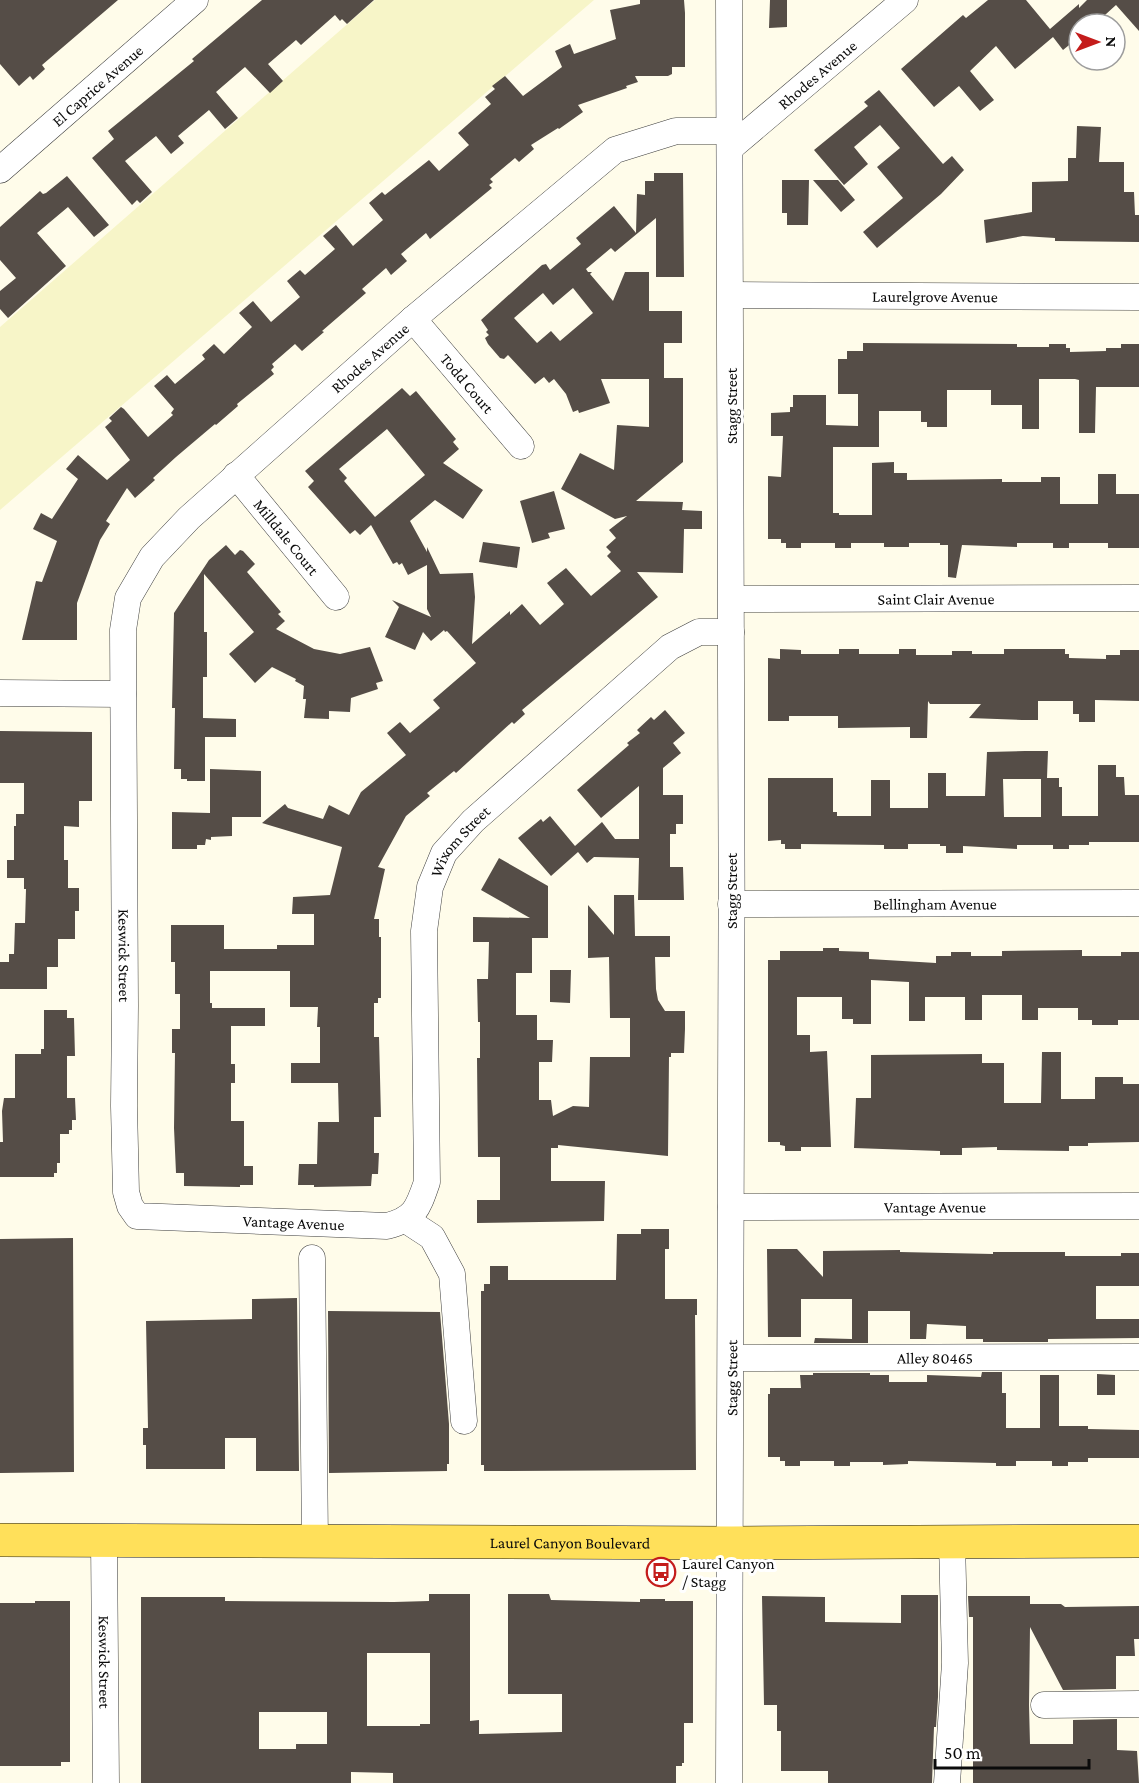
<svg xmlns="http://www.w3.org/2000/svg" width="1139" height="1783" viewBox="0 0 1139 1783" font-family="'Crimson Pro',serif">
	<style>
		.farmland { fill: #f7f5c8 }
		.building { fill: #554d47; fill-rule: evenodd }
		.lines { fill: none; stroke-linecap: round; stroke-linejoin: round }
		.minor-casing { stroke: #3e3e3e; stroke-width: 27 }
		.major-casing { stroke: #1c1c1c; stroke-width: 34 }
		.minor { stroke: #fff; stroke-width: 26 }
		.major { stroke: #ffe05a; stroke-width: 33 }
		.labels { text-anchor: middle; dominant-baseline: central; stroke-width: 6; stroke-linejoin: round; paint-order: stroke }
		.street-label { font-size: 16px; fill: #0b0b0b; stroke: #fff }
		.poi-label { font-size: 16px; fill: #0b0b0b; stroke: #fff; text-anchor: start }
	</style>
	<rect width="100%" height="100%" fill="#fffcea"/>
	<path class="farmland" d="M375 0H594L0 510V327Z"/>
	<path class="building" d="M0 0H118L42 65 45 69 33 80 30 76 19 86 0 64Z
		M262 0H374L347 24 342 19 340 21 335 15 301 45 296 40 268 64 283 81 270 93 245 67 216 92 238 118 225 129 209 110 178 136 184 143 171 154 156 136 125 161 152 192 140 203 137 200 132 205 92 158 114 139 108 131 194 61 192 59Z
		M640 0H684L685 13V67H672V74L668 76H635L638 82 626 86 627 88 578 105 583 112 559 129 558 128 531 145 534 149 519 162 515 158 490 179 493 182 489 185 492 188 430 239 426 233 401 254 407 261 391 275 386 268 362 289 366 293 322 331 324 332 302 351 295 344 272 364 274 367 271 370 274 374 237 404 238 406 216 425 215 424 176 457 153 478 155 480 135 498 127 488 106 521 110 524 100 540 77 603V640H22L36 581 42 582 57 541 33 529 41 513 52 519 78 479 66 469 78 455 107 480 130 460 105 427 112 421 109 418 121 407 124 409 148 437 173 415 171 413 174 409 154 386 167 375 175 384 205 359 202 355 214 344 224 354 252 327 239 313 253 301 271 322 300 297 287 281 300 270 305 275 335 249 323 236 336 225 353 246 383 220 369 203 382 192 385 195 429 160 439 171 469 145 458 133 491 104 485 97 495 89 492 86 505 76 523 96 562 67 555 51 570 44 574 54 616 39 610 10 640 4Z
		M770 0H787V27L769 28Z
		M988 0H1026L1050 29 1079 4V8L1087 0H1139V31L1116 5 1095 24H1079V37L1063 50 1053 37 1015 69 996 46 970 71 994 100 980 111 959 86 934 107 901 69 963 15 966 18Z
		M879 90 943 164 952 156 964 170 941 194 877 248 863 232 903 198 877 167 900 148 880 125 854 147 868 164 844 185 814 150 868 106 864 102Z
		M1077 126 1101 127 1099 162H1124V192H1134L1135 215H1139V242L1055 241V238L1023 236 986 243 984 220 1032 212V182L1068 181V158H1076Z
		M654 173H683L684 277H656V218L615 252 611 248 586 269 588 272H592L590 274 613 301 625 272H649V311H682V343H664V378H683V462L636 501 683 502 682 510 702 511V529H684L683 573 637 572 658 597 522 710 525 714 514 724 512 722 456 773 454 771 427 793 430 796 406 816 378 867 385 869 374 919H379V937H381V998H378V1003H374V1037H379L381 1117H374V1153H379L378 1174H372L371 1186 314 1187V1185H298L299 1164H317L318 1122H339L338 1083H291V1063H320V1027H317L318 1007H290V971H210V1003H212V1008H265V1026H231V1064H235V1083H231V1121H244V1166H253V1185H240V1187L184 1186V1173H176L174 1128 175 1053H172V1029H180V994H175V962H171V925H224V949H277V945H314V914H292L293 897 330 895 342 847 262 823 285 804 288 808 323 819 329 805 349 815 361 792 406 755 387 733 400 722 410 733 440 708 433 700 476 663 447 631 445 632 444 630 431 641 423 632 415 650 385 637 399 607 392 600 431 617 427 609V565L408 575 402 563 399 565 397 562 393 564 371 525 360 535 355 530 350 534 308 487 314 481 305 471 402 388 410 396 416 391 456 439 453 442 459 449 443 463 483 490 463 519 435 500 410 521 427 552V547L440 574 473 573 475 597 472 644 510 611V615L522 604 540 625 564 604 547 583 566 568 591 596 621 571 607 556 611 552 606 547 616 538 609 530 627 516 615 519 561 489 580 453 614 470 617 425 649 427V379H601L610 403 579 413 578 410 573 412 566 394 554 379 549 383 544 377 535 384 508 355 504 359 500 358 488 344 485 338 489 335 486 332 488 330 481 320 542 265 546 264 550 270 581 244 576 238 614 206 636 233 637 194 645 195V181H654ZM573 288 593 313 560 341 551 331 537 343 514 318 543 293 553 305ZM387 429 425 475 375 517 344 481 347 478 339 469Z
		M67 176 109 225 94 237 68 207 37 233 66 266 8 318 0 309V291L16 278 0 260V227L40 191 43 194 46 193Z
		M782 180H809L808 225H787V213H782Z
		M813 180H838L855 200 841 212Z
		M863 343 1017 344V347H1049V344H1066V348H1070V352L1106 351V348H1121V344H1139V387H1096L1095 433H1079V380L1075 379H1039V429H1022V405H991V390H947V427H927V422H921V411H879V447H833V513H839V515H872V463L894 462V473H907V480L1002 479V482H1041V477H1060V504H1098V474H1116V494H1139V548H1108V543H1069V548H1053V543H1017V547L962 545 956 578 948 577V545H940V543H909V547H884V543H851V548H835V543H801V548H786V543H781V539H768V476L781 477 783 436H771V413L790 412V407H793V395H826V425L858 426V394H838V359H847V351H863Z
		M554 491 565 529 548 533 550 538 532 543 520 501Z
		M483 542 520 547 517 568 479 562Z
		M226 545 235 555 240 550 243 551 255 564 247 572 281 612 278 614 285 621 276 629 314 649 340 654 370 647 383 681 376 683 378 689 351 698 350 712 329 711V719L304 718 306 699H303L304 686 295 681 296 679 272 667 255 683 229 654 254 632 204 574V632H207V677H203V718L236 719V737H205V781H187V779H181V769H174L175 708H172L174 613 209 560Z
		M780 649 801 650V654H839V649H859V654H899V649H916V655H952V651H972V654H1004V649H1065V654H1069V658L1106 659V655H1120V650H1139V701L1095 700V722H1079V714H1073V701H1038V720H1022L969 718 981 704H930L928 701 927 738H910V727L838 728V716H789V721H768V658L780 659Z
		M665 710 685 733 673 743 681 753 663 768V795H683V824H676V834H670V867H683L684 900H638L639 858 594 857 587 863 578 852 551 876 518 838 541 819 543 822 550 816 575 846 602 822 615 839H639V786L601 818 577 790 629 745 627 743 640 733 637 730 651 717 654 720Z
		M0 731 92 732V801H79V827L64 826V860H68V888H79V911H75V939H58V967H47V989H0V962H9V954H14L15 923H25L26 889H24V878H7V860H14V826H16V814H24V783H0Z
		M1025 751H1048L1047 778H1059V787H1062V816H1098V765H1116V777H1124L1125 795H1139V842H1089V845H1069V849H1053V845H1017V849L963 846V853H946V846H940V844H908V849H884V845L801 844V849H785V844H781V840L768 841V778H833V812H837V816H871V780H890V808H928V773H946V796H985L987 752ZM1003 779H1041V817H1004Z
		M210 769 261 771V817H232V836L211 837V840L206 839 205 845H197V849H172V812L210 813Z
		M499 858 548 886V938H532V973H516V1015H537V1040H553L552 1062H539V1100H551L553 1116 573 1106 589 1107 590 1057H630V1018H610L609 957 588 958V905L614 935V895H634L635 936H670V957H655L656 989 658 1000 665 1011H685V1029L684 1053H671V1057H669L668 1156 558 1145V1148H551V1181H605L604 1221 477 1223V1200H500V1157H478L477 1058H480V1022H478L477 979H488L489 942H473V917L530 918 481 890Z
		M823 948H839V951L869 952V959L936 963V956H951V952H971V956H1002V951L1082 950V956H1121V952H1139V1020H1118V1025H1092V1020H1078V1008H1038V1020H1022V995H982V1020H965V997H925V1021H909V982L871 980V1024H853V1019H842V997H797V1035H810V1052L827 1051 831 1147H801V1151H785V1146L780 1145V1142H768V960H780V951H823Z
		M550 970H571L570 1003 550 1002Z
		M44 1010H67V1018H74L75 1056H67V1098H75L76 1120H72V1130H69V1134H60V1163H57V1173H54V1177H0V1142H3L2 1111 4 1098H15V1054H41V1049H44Z
		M1042 1052H1061V1099H1095V1077H1123V1084H1139V1142L1088 1143V1146H1069V1151L997 1150V1147L962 1148V1155H940V1151L854 1148 856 1098H871V1055L982 1054V1063H1004V1103H1041Z
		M641 1229H669V1249H665V1299H697V1315H695L696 1470 484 1471V1465H481V1291H484V1284H490V1266H508V1280H616L617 1234H641Z
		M73 1238 74 1472 0 1473V1239Z
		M767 1249H797L823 1277V1251L900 1250V1252L993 1254V1252H1065V1256H1121V1253H1139V1286H1096V1319H1139V1338L1048 1339V1342H983V1339H966V1326L927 1324 926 1339H910V1311H868V1343H814L815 1338 852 1339V1299H801V1337H768Z
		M297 1298 299 1471H256V1438H225V1469H146V1445H143V1428H148L146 1321 252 1319V1299Z
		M328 1311 440 1312 449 1424V1464H447V1471L329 1473Z
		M982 1372H1002V1393H1006V1428H1040V1375H1059V1426H1088V1429L1139 1430V1458H1088V1462H1068V1466H1052V1461H1016V1466H996V1463L908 1461V1464L883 1465V1462H850V1466H834V1461H800V1466H785V1461H780V1457H768V1394H770V1388H801L800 1375H813V1373H870V1375H889V1382H927V1375L981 1377Z
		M1097 1374 1115 1375V1395H1097Z
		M429 1594H470V1721L479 1720V1734L562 1732V1694H508V1594H549L551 1600 640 1602V1599H665V1601H693V1723H684V1763H682V1766H676V1783H393V1773L351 1772V1783H141V1597H225V1601L394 1602 429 1601ZM367 1653H430V1724H420V1726H367ZM259 1712H327V1744H296V1749H259Z
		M901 1595H938V1697L936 1727H934L932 1783H828V1771H781V1731H777V1705H764L762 1596 825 1597V1622L901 1623Z
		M968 1596H1030V1604H1061L1065 1607 1139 1606V1639H1134L1135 1656H1116V1689L1063 1690 1030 1627 1029 1705 1030 1744H1073V1720L1117 1719V1750L1137 1751 1139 1783H973V1617H969Z
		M35 1601H70V1762H61V1766H0V1603H35Z"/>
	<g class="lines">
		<g class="minor-casing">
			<g id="minor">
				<path id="s1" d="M730 131H676L615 150 413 319 189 518 152 557 128 598 123 630 125 1006 124 1106 126 1192 130 1206 137 1216 387 1226C415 1219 418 1208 427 1182L424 931 430 887 444 853 473 821 670 647 699 632H731"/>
				<path id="s2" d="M730 148 905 0"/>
				<path id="s3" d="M0 170 195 0"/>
				<path id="s4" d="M731 295 1139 297"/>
				<path id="s5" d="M413 319 521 446"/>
				<path id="s6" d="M236 475 336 597"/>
				<path id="s7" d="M732 599 1139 598"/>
				<path d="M0 693 123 694"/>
				<path id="s8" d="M731 904 1139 903"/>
				<path id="s9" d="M731 1207 1139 1206"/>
				<path d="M406 1220 432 1237 452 1274 464 1421"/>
				<path d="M312 1258 315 1541"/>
				<path id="s10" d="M731 1358 1139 1357"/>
				<path id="s11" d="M104 1540 106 1783"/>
				<path d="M1044 1705 1139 1704"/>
				<path id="s12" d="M729 1783C734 1189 731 594 729 0"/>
				<path d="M947 1783 955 1663 952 1542"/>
			</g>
		</g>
		<g class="major-casing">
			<g id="major">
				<path id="s13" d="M0 1540 731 1543 1139 1541"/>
			</g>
		</g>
		<use href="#minor" class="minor"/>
		<use href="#major" class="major"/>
	</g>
	<defs>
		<g id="bus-ring" transform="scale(1.5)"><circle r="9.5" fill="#fff" stroke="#c41c1b" stroke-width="1.5"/><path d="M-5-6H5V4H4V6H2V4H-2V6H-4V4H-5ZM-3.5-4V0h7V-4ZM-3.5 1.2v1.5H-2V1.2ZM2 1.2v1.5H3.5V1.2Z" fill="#c41c1b"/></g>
	</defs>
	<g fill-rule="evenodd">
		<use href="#bus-ring" x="661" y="1572"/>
	</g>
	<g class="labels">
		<g class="street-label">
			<text stroke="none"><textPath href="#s2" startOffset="114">Rhodes Avenue</textPath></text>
			<text stroke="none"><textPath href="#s3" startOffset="129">El Caprice Avenue</textPath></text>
			<text stroke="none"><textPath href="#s4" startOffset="204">Laurelgrove Avenue</textPath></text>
			<text transform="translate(370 358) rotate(-41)">Rhodes Avenue</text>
			<text stroke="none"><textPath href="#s5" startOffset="84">Todd Court</textPath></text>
			<text transform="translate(731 406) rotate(-90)">Stagg Street</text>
			<text stroke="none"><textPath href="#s6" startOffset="80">Milldale Court</textPath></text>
			<text stroke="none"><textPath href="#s7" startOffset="204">Saint Clair Avenue</textPath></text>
			<text stroke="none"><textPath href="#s1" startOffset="2068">Wixom Street</textPath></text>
			<text transform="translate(731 891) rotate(-90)">Stagg Street</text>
			<text stroke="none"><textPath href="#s8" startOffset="204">Bellingham Avenue</textPath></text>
			<text stroke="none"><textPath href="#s1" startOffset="1140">Keswick Street</textPath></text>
			<text stroke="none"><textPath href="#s9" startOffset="204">Vantage Avenue</textPath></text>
			<text stroke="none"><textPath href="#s1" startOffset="1560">Vantage Avenue</textPath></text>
			<text stroke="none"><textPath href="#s10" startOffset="204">Alley 80465</textPath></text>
			<text stroke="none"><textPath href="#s12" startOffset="405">Stagg Street</textPath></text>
			<text stroke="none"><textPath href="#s13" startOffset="570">Laurel Canyon Boulevard</textPath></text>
			<text stroke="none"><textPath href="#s11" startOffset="122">Keswick Street</textPath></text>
		</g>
		<g class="poi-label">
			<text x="682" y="1563">Laurel Canyon<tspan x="682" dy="18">/ Stagg</tspan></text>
		</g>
	</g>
	<g transform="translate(1097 42) rotate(90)"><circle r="28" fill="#ffffff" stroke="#9d9d9d" stroke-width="1.5"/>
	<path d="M0-4.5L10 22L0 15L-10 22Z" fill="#c41c1b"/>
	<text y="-9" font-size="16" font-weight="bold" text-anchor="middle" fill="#0b0b0b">N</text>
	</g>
	<path d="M935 1759v9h154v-9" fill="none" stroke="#0b0b0b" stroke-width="3"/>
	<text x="944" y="1759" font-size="18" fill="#0b0b0b" stroke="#ffffff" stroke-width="4.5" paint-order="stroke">50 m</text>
</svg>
